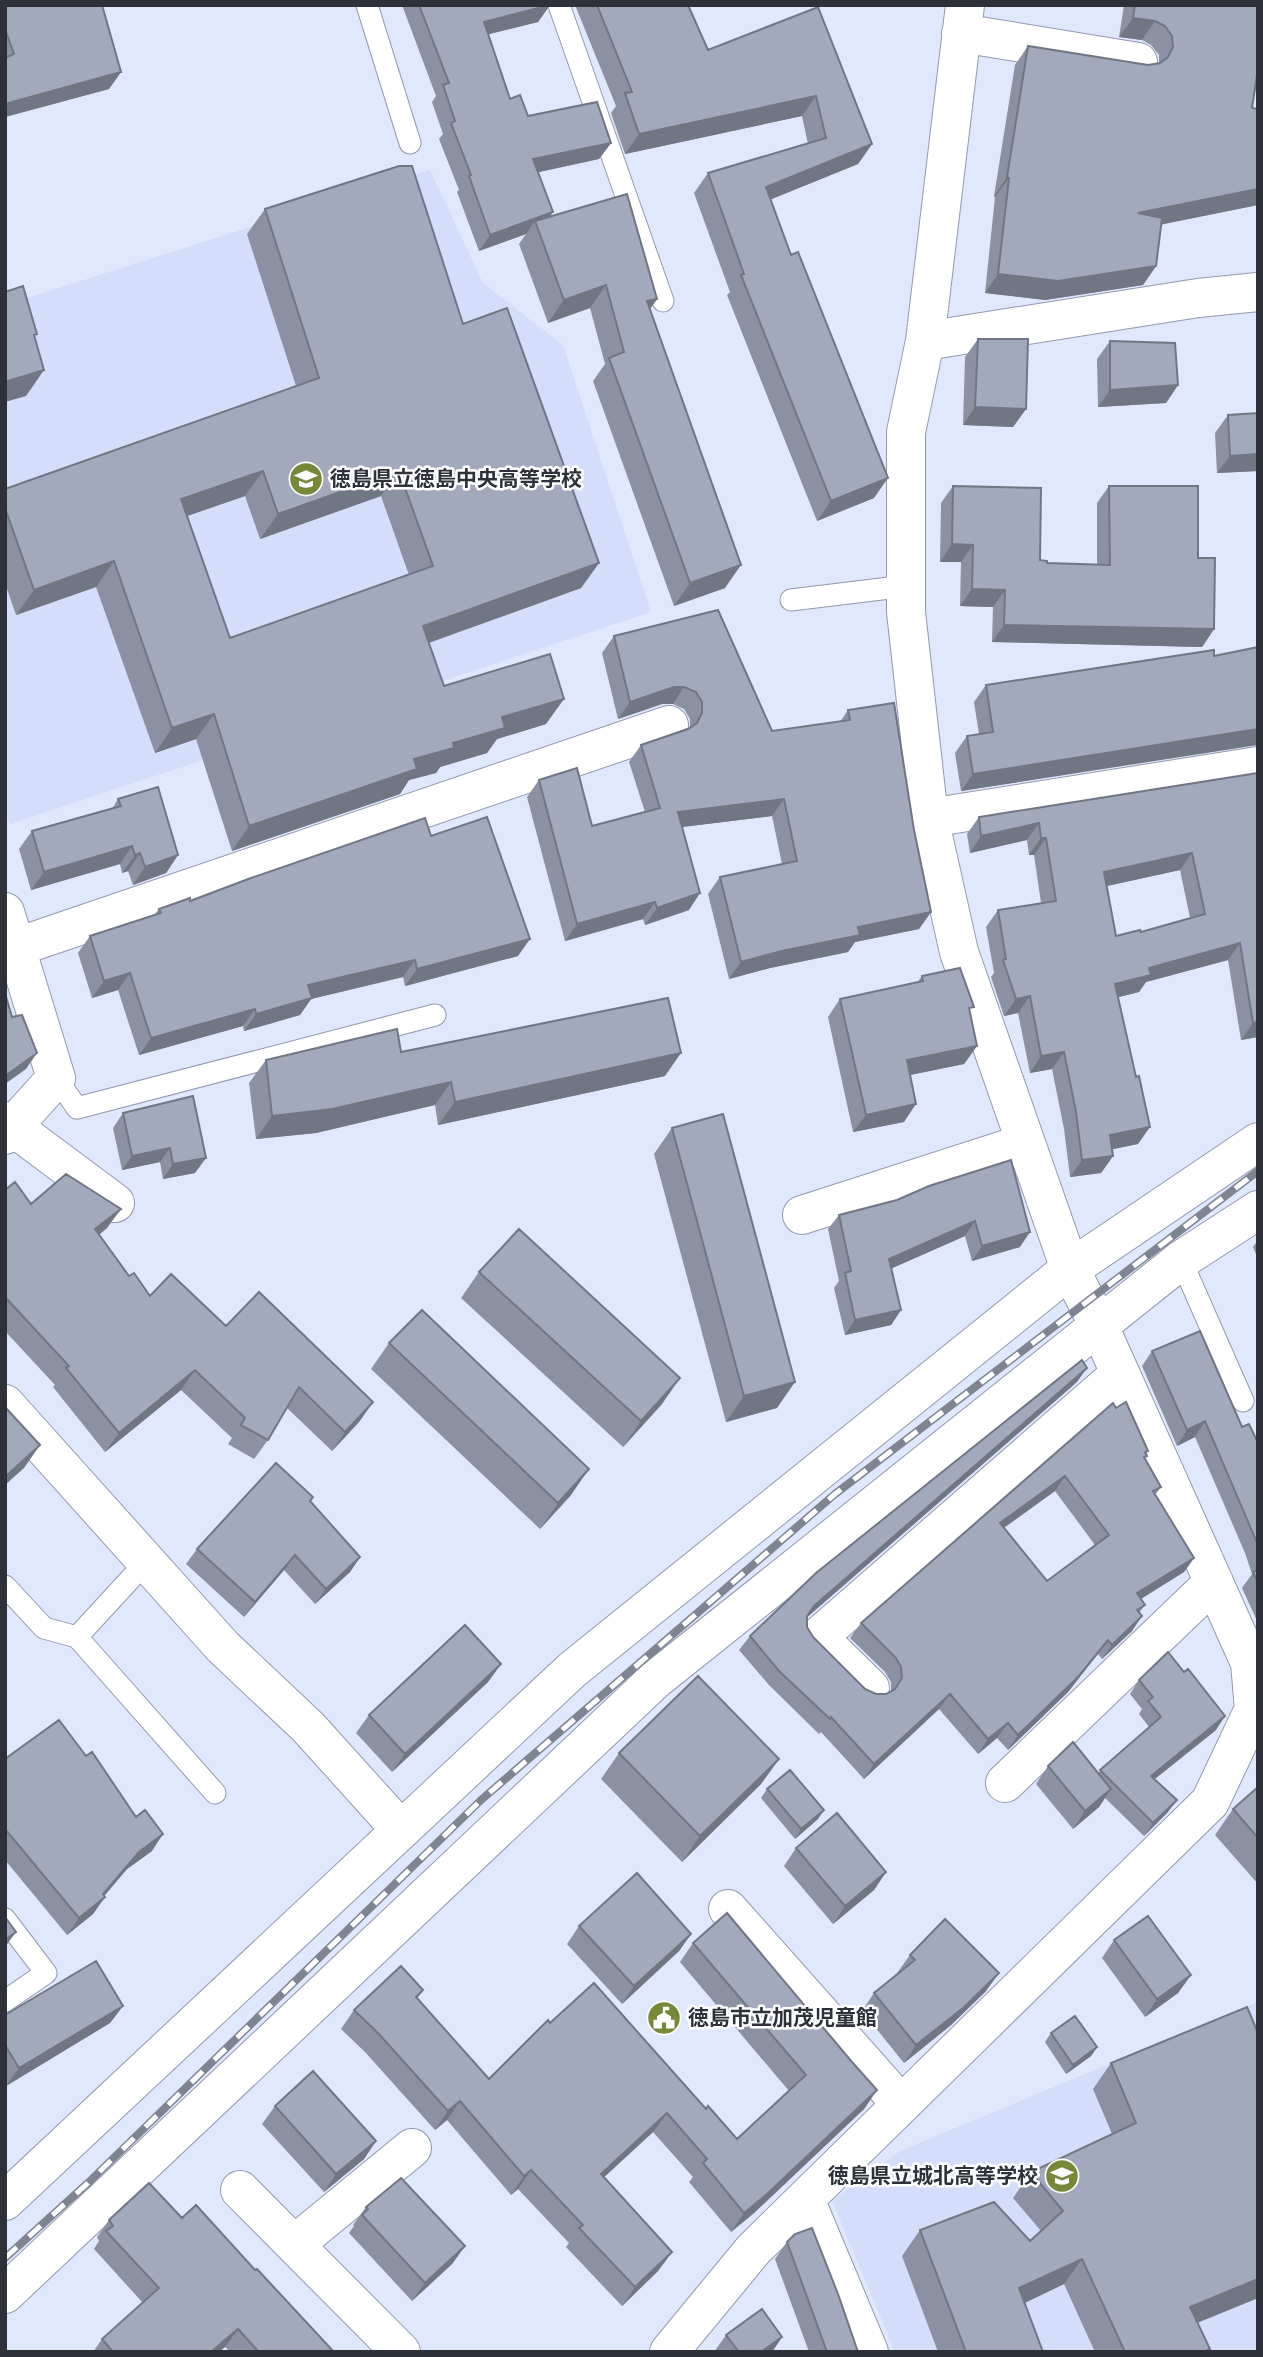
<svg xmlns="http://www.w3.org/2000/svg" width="1263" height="2357" viewBox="0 0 1263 2357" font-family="'Varela Round','Noto Sans JP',sans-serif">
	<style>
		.built { fill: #d4defa }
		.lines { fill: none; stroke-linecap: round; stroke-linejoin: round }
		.lane-casing { stroke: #9299ad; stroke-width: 23 }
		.street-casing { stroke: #9299ad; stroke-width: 40 }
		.secondary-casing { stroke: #9299ad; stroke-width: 40 }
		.lane { stroke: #fff; stroke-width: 21 }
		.street { stroke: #fff; stroke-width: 38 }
		.secondary { stroke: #fff; stroke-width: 38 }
		.rail-casing { stroke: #7e8491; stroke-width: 8 }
		.rail { stroke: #fff; stroke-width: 5; stroke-dasharray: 16; stroke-linecap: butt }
		.wall { fill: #8b91a3; fill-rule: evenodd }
		.shaded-wall { fill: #717684 }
		.building { fill: #a2a9bd; stroke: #717684; stroke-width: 2; fill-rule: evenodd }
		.labels { text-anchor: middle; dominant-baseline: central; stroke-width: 5; stroke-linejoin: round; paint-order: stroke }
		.poi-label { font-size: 21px; font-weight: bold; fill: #2e3139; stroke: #fff; text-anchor: start }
	</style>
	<rect width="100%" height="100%" fill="#e0e8fd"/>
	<path class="built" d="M430 170 483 283 563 345 651 612 10 824 5 809V305Z
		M1258 2002V2352H895L832 2201 900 2151Z"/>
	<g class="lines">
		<g class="lane-casing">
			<path id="lane" d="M367 5 410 143
				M559 5 663 301
				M791 600 906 586
				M56 1078 77 1108 435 1015
				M1181 1260 1243 1401
				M5 1586 44 1628 77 1637 215 1793
				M77 1637 146 1562
				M5 1919 46 1973 5 2001"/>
		</g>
		<g class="street-casing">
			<path id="street" d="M961 33 1138 62
				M925 341 1198 298 1258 292
				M929 818 1258 766
				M5 912 56 1078 5 1135
				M17 947 669 725
				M5 1121 115 1203
				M802 1215 1026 1143
				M5 1404 223 1647 308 1727 401 1830
				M870 1688 818 1637 1120 1374
				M1005 1783 1214 1582
				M728 1909 901 2104
				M240 2190 401 2352
				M805 2199 869 2352
				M295 2244 412 2148
				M669 2352 753 2250 1210 1802 1254 1709 1250 1663 1099 1326 1070 1269 959 952 929 818 906 612V432L925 341 965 5"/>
		</g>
		<g class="secondary-casing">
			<path id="secondary" d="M5 2201 572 1670 1070 1269 1258 1142
				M5 2294 655 1680 1181 1260 1258 1210"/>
		</g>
		<use href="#lane" class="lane"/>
		<use href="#street" class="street"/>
		<use href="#secondary" class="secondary"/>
		<g class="rail-casing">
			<path id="rail" d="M5 2258 89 2182 481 1800 835 1494 1258 1171"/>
		</g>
		<use href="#rail" class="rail"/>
	</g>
	<path class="wall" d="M5 5H110L103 7 121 72 109 89 5 117Z
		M402 5H550L538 22 489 34 510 99 528 116 611 143 599 159 538 172 553 212 549 217 657 299 650 309 725 588 674 606 593 381 605 364 590 308 548 323 519 244 526 234 479 251 457 192 459 190 439 139 443 134 432 102 436 96Z
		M575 5H688L708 50 818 7 872 144 858 164 771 199 874 498 817 521 727 295 730 292 694 193 708 173 808 144 802 116 625 154 611 113 616 106Z
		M1124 5H1258L1252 108 1258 109V205L1161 224 1156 266 1143 285 1045 300 985 293 995 197 994 196 1015 65 1028 46 1148 65 1159 63V55L1151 45 1142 40 1119 37Z
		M265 209 463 324 599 563 581 588 429 643 444 686 546 724 497 739 487 753 440 767 436 773 409 780 400 794 232 851 196 739 155 753 96 587 16 615 5 583V489L296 386 247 234ZM245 496 260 539 381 496 409 575 230 638 187 516Z
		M978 339 1026 409 1013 427 963 425 965 357Z
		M1110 341 1178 385 1166 403 1098 407 1097 359Z
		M1228 415 1258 471 1217 473 1215 433Z
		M953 486 1040 560 1047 563 1097 565V503L1109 486 1198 558 1214 629 1202 647 992 642 993 607 960 606 961 562H940L941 503Z
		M614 636 772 731 840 722 848 710 914 830 931 912 919 929 855 942 848 952 770 968 729 979 708 894 720 877 782 864 772 816 682 827 689 910 645 925 643 919 565 941 527 797 539 780 592 826 645 812 629 762 641 745 690 727V719L684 709 673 704H662L618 719 602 653Z
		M1214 656 1255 744 961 791 955 753 967 736 979 734 974 702 986 685Z
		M1258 773V1037L1241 1040 1228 960 1146 982 1139 992 1118 997 1138 1144 1112 1149 1113 1156 1101 1173 1070 1177 1064 1129 1052 1069 1030 1073 1018 1013 1004 1016 991 977 994 973 986 927 998 910 1041 903 1034 855H1029L1027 840 970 853 967 834 979 817ZM1180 870 1190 918 1141 932 1116 936 1107 886Z
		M118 799 178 855 166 873 133 885 128 871 122 873 120 864 31 890 19 849 32 831 112 809Z
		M431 836 518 956 405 986 403 977 311 999 300 1015 244 1031 243 1026 139 1055 118 990 92 998 78 953 90 936 155 914 159 909Z
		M922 976 970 1012 977 1046 964 1064 910 1075 904 1122 853 1132 828 1017 840 999 917 983Z
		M401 1052 665 1076 438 1125 435 1105 316 1133 256 1139 249 1083 266 1060Z
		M193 1096 195 1173 163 1179 160 1162 122 1170 113 1128 123 1113Z
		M672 1128 777 1408 726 1422 654 1154Z
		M929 1186 1020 1247 972 1261 965 1236 892 1268 901 1310 891 1325 845 1335 834 1288 839 1281 828 1229 839 1215 897 1200Z
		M5 1190 31 1204 107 1228 99 1235 129 1276 150 1296 226 1326 373 1402 359 1422 332 1451 287 1408 268 1440 254 1459 228 1444 232 1438 181 1390 105 1452 53 1387 55 1385 5 1331Z
		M1258 1240V1259L1253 1247Z
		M479 1272 662 1404 623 1447 461 1298Z
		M389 1343 571 1495 540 1529 371 1369Z
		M1152 1351 1242 1427 1258 1443V1623L1242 1588 1252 1574 1245 1553 1195 1437 1177 1446 1142 1366Z
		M1077 1382 807 1617V1627L813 1637 865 1689 876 1694H886L891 1691V1682L885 1672 850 1638 861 1623 1113 1403 1148 1451 1146 1454 1147 1456 1145 1459 1161 1487 1155 1495 1194 1558 1184 1572 1141 1599 1145 1605 1139 1613 1132 1631 1102 1659 1098 1654 1068 1692 1008 1750 997 1738 978 1754 939 1709 864 1779 821 1732 819 1734 769 1685 739 1650 750 1636ZM1055 1491 1095 1545 1047 1581 1004 1527Z
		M313 1497 310 1501 360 1557 350 1572 315 1604 284 1570 244 1617 186 1564 197 1549Z
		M501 1664 488 1682 392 1772 356 1733 369 1715Z
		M1139 1680 1216 1730 1155 1779 1177 1800 1167 1813 1144 1836 1105 1798 1099 1807 1073 1829 1036 1784 1048 1766 1098 1773 1149 1727 1139 1714 1142 1709 1130 1694Z
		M619 1753 779 1759 761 1784 682 1862 601 1779Z
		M5 1759 152 1851 127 1869 104 1896 105 1897 93 1914 67 1935 5 1860Z
		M1258 1787V1884L1215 1835 1233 1809Z
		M767 1789 818 1819 795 1839 761 1798Z
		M796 1848 886 1872 874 1890 833 1924 784 1866Z
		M579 1926 691 1934 679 1951 622 2004 567 1944Z
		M1114 1940 1191 1975 1178 1993 1145 2017 1102 1958Z
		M693 1943 852 2062 877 2090 864 2109 754 2213 731 2232 689 2182 693 2177 653 2132 604 2177 672 2252 658 2271 622 2306 566 2247 569 2243 518 2189 511 2195 447 2120 435 2130 365 2052 341 2029 354 2010 423 1990 417 1999 489 2079 550 2023 706 2109 737 2139 789 2091 680 1962Z
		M910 1955 986 1991 951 2025 904 2063 862 2011 874 1993 898 1974 897 1973Z
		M123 2006 110 2023 6 2086 5 2084V2015Z
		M1051 2033 1097 2047 1091 2056 1066 2074 1045 2042Z
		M1111 2063 1258 2298 1197 2323 1210 2349 1208 2352H1095L1064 2284 1025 2303 1043 2352H938L902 2256 920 2230 1030 2241 1041 2231 1013 2198 1031 2172 1112 2134 1093 2089Z
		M275 2106 376 2141 364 2159 324 2192 262 2124Z
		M366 2207 465 2246 452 2264 412 2301 349 2233 354 2226 353 2225Z
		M182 2218 255 2270 334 2352H230L225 2347 219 2352H93L102 2339 143 2303 94 2249 99 2241 97 2237 109 2220Z
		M787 2242 858 2352H809L775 2259Z
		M726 2335 782 2337 772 2352H714Z"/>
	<path class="shaded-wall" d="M550 5 538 22 473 38 484 22Z
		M1133 18 1155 21 1142 40 1119 37Z
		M121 72 109 89 5 117V104Z
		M816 96 802 116 625 154 639 134Z
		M611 143 599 159 521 176 533 159Z
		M872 144 858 164 752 207 766 187Z
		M1007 177 1009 178 995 197 994 196Z
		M1258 189V205L1125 232 1138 213Z
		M553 212 541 228 535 221 526 234 479 251 490 235Z
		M1156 266 1143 285 1045 300 985 293 998 274Z
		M606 285 590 308 548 323 564 300Z
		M657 299 641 322 647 301Z
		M44 370 26 396 5 402V382Z
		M1178 385 1166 403 1098 407 1110 390Z
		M975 407 1026 409 1013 427 963 425Z
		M1258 454V471L1217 473 1230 456Z
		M263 471 245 496 164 524 181 499Z
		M399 471 381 496 260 539 278 514Z
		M888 478 874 498 817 521 831 501Z
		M952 544 973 545 961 562H940Z
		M114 561 96 587 16 615 34 590Z
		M599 563 581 588 405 651 423 626Z
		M741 565 725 588 674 606 690 583Z
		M972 589 1005 590 993 607 960 606Z
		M1004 625 1214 629 1202 647 992 642Z
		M674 687H684L673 704H662L618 719 630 702Z
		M564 699 546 724 497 739 487 753 440 767 436 773 409 780 400 794 232 851 249 826 453 743 502 717Z
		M214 714 196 739 155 753 172 728Z
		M1258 729V745L961 791 973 774Z
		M784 799 772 816 666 829 678 812Z
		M1039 823 1027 840 970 853 981 836Z
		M1041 838H1046L1034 855H1029Z
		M132 846 120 864 31 890 44 872Z
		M140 853 128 871 122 873 135 855Z
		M1192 853 1180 870 1093 889 1104 872Z
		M178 855 166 873 133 885 145 867Z
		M700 893 689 910 645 925 657 908Z
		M655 902 643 919 565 941 577 924Z
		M931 912 919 929 855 942 848 952 770 968 729 979 741 962 858 927Z
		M530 939 518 956 405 986 417 969Z
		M1240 943 1228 960 1146 982 1139 992 1103 1001 1115 984 1149 968Z
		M415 960 403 977 311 999 300 1015 244 1031 256 1014 308 985Z
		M130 973 118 990 92 998 104 981Z
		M1030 996 1018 1013 1004 1016 1016 999Z
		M255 1009 243 1026 139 1055 151 1038Z
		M1258 1022V1037L1241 1040 1253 1023Z
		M977 1046 964 1064 895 1078 907 1060Z
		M1064 1052 1052 1069 1030 1073 1041 1056Z
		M37 1053 26 1069 5 1084V1076Z
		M681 1053 665 1076 438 1125 455 1102Z
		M451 1082 435 1105 316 1133 256 1139 272 1116Z
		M916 1104 904 1122 853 1132 866 1115Z
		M1150 1127 1138 1144 1099 1152 1110 1135Z
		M170 1148 160 1162 122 1170 132 1156Z
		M1113 1156 1101 1173 1070 1177 1082 1160Z
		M206 1158 195 1173 163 1179 173 1164Z
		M121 1209 107 1228 81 1249 95 1229Z
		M975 1221 965 1236 879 1274 889 1259Z
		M1030 1232 1020 1247 972 1261 982 1246Z
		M901 1310 891 1325 845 1335 855 1320Z
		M1087 1368 1077 1382 804 1620 814 1606Z
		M195 1370 181 1390 105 1452 119 1433Z
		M680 1378 662 1404 623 1447 641 1421Z
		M795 1382 777 1408 726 1422 744 1396Z
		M373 1402 359 1422 332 1451 345 1432Z
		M1205 1421 1195 1437 1177 1446 1187 1430Z
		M40 1445 24 1468 5 1485V1477Z
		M589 1469 571 1495 540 1529 558 1503Z
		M1065 1476 1055 1491 990 1538 1000 1523Z
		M295 1555 284 1570 244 1617 255 1602Z
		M360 1557 350 1572 315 1604 326 1589Z
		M1194 1558 1184 1572 1126 1608 1137 1593Z
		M1142 1616 1132 1631 1102 1659 1112 1645Z
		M1108 1640 1068 1692 1008 1750 1018 1735Z
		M501 1664 488 1682 392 1772 405 1754Z
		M950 1694 939 1709 864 1779 874 1764Z
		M1225 1716 1216 1730 1142 1789 1151 1776Z
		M1008 1723 997 1738 978 1754 988 1739Z
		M779 1759 761 1784 682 1862 700 1836Z
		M1111 1789 1099 1807 1073 1829 1085 1811Z
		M1177 1800 1167 1813 1144 1836 1153 1823Z
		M824 1810 818 1819 795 1839 801 1829Z
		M163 1834 152 1851 127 1869 98 1903 105 1897 93 1914 67 1935 79 1918 139 1852Z
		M886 1872 874 1890 833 1924 845 1906Z
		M16 1932 5 1947V1940Z
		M691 1934 679 1951 622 2004 634 1986Z
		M999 1973 986 1991 951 2025 904 2063 916 2045Z
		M1191 1975 1178 1993 1145 2017 1157 1999Z
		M123 2006 110 2023 6 2086 19 2068Z
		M1097 2047 1091 2056 1066 2074 1073 2065Z
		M877 2090 864 2109 754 2213 731 2232 744 2213Z
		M460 2101 447 2120 435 2130 448 2111Z
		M667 2113 653 2132 587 2193 601 2174Z
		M376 2141 364 2159 324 2192 336 2174Z
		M531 2170 518 2189 511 2195 524 2176Z
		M465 2246 452 2264 412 2301 425 2283Z
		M672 2252 658 2271 622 2306 635 2287Z
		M1082 2259 1064 2284 1001 2314 1019 2288Z
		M1258 2279V2298L1172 2333 1190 2307Z
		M238 2329 225 2347 219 2352H211Z
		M782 2337 772 2352H761Z"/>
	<path class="building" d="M5 5H102L121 72 5 104V58L14 54 5 29Z
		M419 5H550L484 22 510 99 520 95 528 116 597 102 611 143 533 159 553 212 490 235 469 176 471 175 451 123 455 121 443 85 449 83Z
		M597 5H688L708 50 818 7 872 144 766 187 791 255 798 252 888 478 831 501 741 275 744 274 708 173 826 138 816 96 639 134 625 93 632 92Z
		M1135 5H1258L1257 14 1258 15V69L1252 108 1258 109V189L1138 213 1162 218 1156 266 1058 281 998 274 1009 178 1007 177 1028 46 1148 65 1160 63 1168 57 1173 47 1172 36 1165 26 1155 21 1133 18Z
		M399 166H412L463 324 507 308 599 563 423 626 444 686 550 654 564 699 502 717 505 728 453 743 454 748 414 759 417 769 249 826 214 714 172 728 114 561 34 590 5 508V489L319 378 265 209ZM263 471 278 514 399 471 433 566 230 638 181 499Z
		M627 194 657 299 647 301 741 565 690 583 609 358 624 352 606 285 564 300 535 221Z
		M23 286 37 334 34 335 44 370 5 382V292Z
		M978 339H1028L1026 409 975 407Z
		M1110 341 1175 343 1178 385 1110 390Z
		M1258 413V454L1230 456 1228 415Z
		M953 486 1041 488 1040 560 1047 561V563L1110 565 1109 486H1198V558H1215L1214 629 1004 625 1005 590 972 589 973 545 952 544Z
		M718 610 772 731 850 720 848 710 894 703 914 830 931 912 858 927 860 935 782 951 741 962 720 877 797 861 784 799 678 812 700 893 657 908 655 902 577 924 539 780 577 768 592 826 660 808 641 745 688 729 697 723 702 713V702L696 692 684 687H674L630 702 614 636Z
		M1258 647V729L973 774 967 736 993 732 986 685 1214 650V656Z
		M1258 773V1022L1253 1023 1240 943 1149 968 1151 975 1115 984 1136 1077 1139 1076 1150 1127 1110 1135 1113 1156 1082 1160 1076 1112 1064 1052 1041 1056 1030 996 1016 999 1003 960 1006 959 998 910 1056 901 1046 838H1041L1039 823 981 836 979 817ZM1192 853 1205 914 1141 932 1140 930 1116 936 1104 872Z
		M158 787 178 855 145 867 140 853 135 855 132 846 44 872 32 831 121 806 118 799Z
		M487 817 530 939 417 969 415 960 308 985 312 998 256 1014 255 1009 151 1038 130 973 104 981 90 936 161 913 159 909 190 898V901L251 878 425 818 431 836Z
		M960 968 974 1007 969 1008 977 1046 907 1060 916 1104 866 1115 840 999 923 981 922 976Z
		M5 993 12 1017 22 1015 37 1053 5 1076Z
		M668 998 681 1053 455 1102 451 1082 332 1109 272 1116 266 1060 397 1029 401 1052Z
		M193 1096 206 1158 173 1164 170 1148 132 1156 123 1113Z
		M723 1114 795 1382 744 1396 672 1128Z
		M1011 1160 1030 1232 982 1246 975 1221 889 1259 901 1310 855 1320 845 1273 851 1271 839 1215 897 1200 929 1186Z
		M66 1174 121 1209 95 1229 129 1276 134 1273 150 1296 171 1274 226 1326 259 1292 373 1402 345 1432 299 1387 268 1440 241 1425 245 1418 195 1370 119 1433 66 1368 69 1366 5 1297V1190L15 1182 31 1204Z
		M519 1229 680 1378 641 1421 479 1272Z
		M422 1310 589 1469 558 1503 389 1343Z
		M1200 1331 1242 1427 1249 1424 1258 1443V1545L1205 1421 1187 1430 1152 1351Z
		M1082 1360 1087 1368 814 1606 807 1616V1627L813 1637 865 1689 876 1694H886L895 1689 902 1678 901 1667 896 1658 861 1623 1113 1403 1116 1408 1126 1402 1148 1451 1145 1452 1147 1456 1144 1457 1161 1487 1153 1491 1194 1558 1137 1593 1145 1605 1137 1610 1142 1616 1112 1645 1108 1640 1078 1677 1018 1735 1008 1723 988 1739 950 1694 874 1764 831 1717 830 1719 779 1671 750 1636 816 1573ZM1065 1476 1109 1535 1047 1581 1000 1523Z
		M5 1407 40 1445 5 1477Z
		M276 1463 313 1497 310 1501 360 1557 326 1589 295 1555 255 1602 197 1549Z
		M1258 1570V1583L1253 1572Z
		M465 1625 501 1664 405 1754 369 1715Z
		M1168 1652 1184 1672 1188 1669 1225 1716 1151 1776 1177 1800 1153 1823 1100 1770 1161 1717 1148 1701 1153 1697 1139 1680Z
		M698 1676 779 1759 700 1836 619 1753Z
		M59 1720 86 1756 92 1752 136 1817 145 1810 163 1834 139 1852 103 1894 105 1897 79 1918 5 1829V1759Z
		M1073 1742 1111 1789 1085 1811 1048 1766Z
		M790 1770 824 1810 801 1829 767 1789Z
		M1258 1787V1838L1233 1809Z
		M837 1813 886 1872 845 1906 796 1848Z
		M637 1873 691 1934 634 1986 579 1926Z
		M727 1913 852 2062 877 2090 767 2194 744 2213 703 2163 707 2159 667 2113 601 2174 672 2252 635 2287 579 2228 583 2225 531 2170 524 2176 460 2101 448 2111 378 2033 354 2010 401 1966 423 1990 416 1997 489 2079 548 2020 550 2023 594 1983 706 2109 708 2106 737 2139 806 2075 693 1943Z
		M1148 1916 1191 1975 1157 1999 1114 1940Z
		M5 1917 16 1932 5 1940Z
		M945 1919 999 1973 963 2008 916 2045 874 1993 915 1960 910 1955Z
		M96 1961 123 2006 19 2068 5 2045V2015Z
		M1247 2007 1258 2033V2279L1190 2307 1210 2349 1204 2352H1125L1082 2259 1019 2288 1043 2352H966L920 2230 994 2202 1030 2241 1063 2211 1031 2172 1136 2123 1111 2063Z
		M1075 2016 1097 2047 1073 2065 1051 2033Z
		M313 2071 376 2141 336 2174 275 2106Z
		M401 2178 465 2246 425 2283 362 2215 368 2209 366 2207Z
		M149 2183 182 2218 196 2205 255 2270 257 2269 334 2352H259L238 2329 211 2352H113L102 2339 159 2288 106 2231 113 2226 109 2220Z
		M812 2228 838 2294 858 2352H827L787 2242 795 2234Z
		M762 2309 782 2337 761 2352H739L726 2335Z"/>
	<defs>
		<g id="school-disc" transform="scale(1.75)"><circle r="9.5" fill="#778939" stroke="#fff"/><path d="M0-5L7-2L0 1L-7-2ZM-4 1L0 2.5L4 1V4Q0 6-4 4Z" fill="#fff"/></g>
		<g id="civic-disc" transform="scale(1.75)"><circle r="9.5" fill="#778939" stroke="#fff"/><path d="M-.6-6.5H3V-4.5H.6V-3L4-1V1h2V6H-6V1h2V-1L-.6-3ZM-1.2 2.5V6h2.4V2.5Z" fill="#fff"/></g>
	</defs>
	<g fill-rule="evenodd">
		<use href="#school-disc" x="306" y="479"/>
		<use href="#civic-disc" x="664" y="2018"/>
		<use href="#school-disc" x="1062" y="2176"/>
	</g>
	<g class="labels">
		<g class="poi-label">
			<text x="330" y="479">徳島県立徳島中央高等学校</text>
			<text x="688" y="2018">徳島市立加茂児童館</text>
			<text x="1038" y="2176" text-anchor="end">徳島県立城北高等学校</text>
		</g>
	</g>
	<rect width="1263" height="2357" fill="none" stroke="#2e3139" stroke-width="14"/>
</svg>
